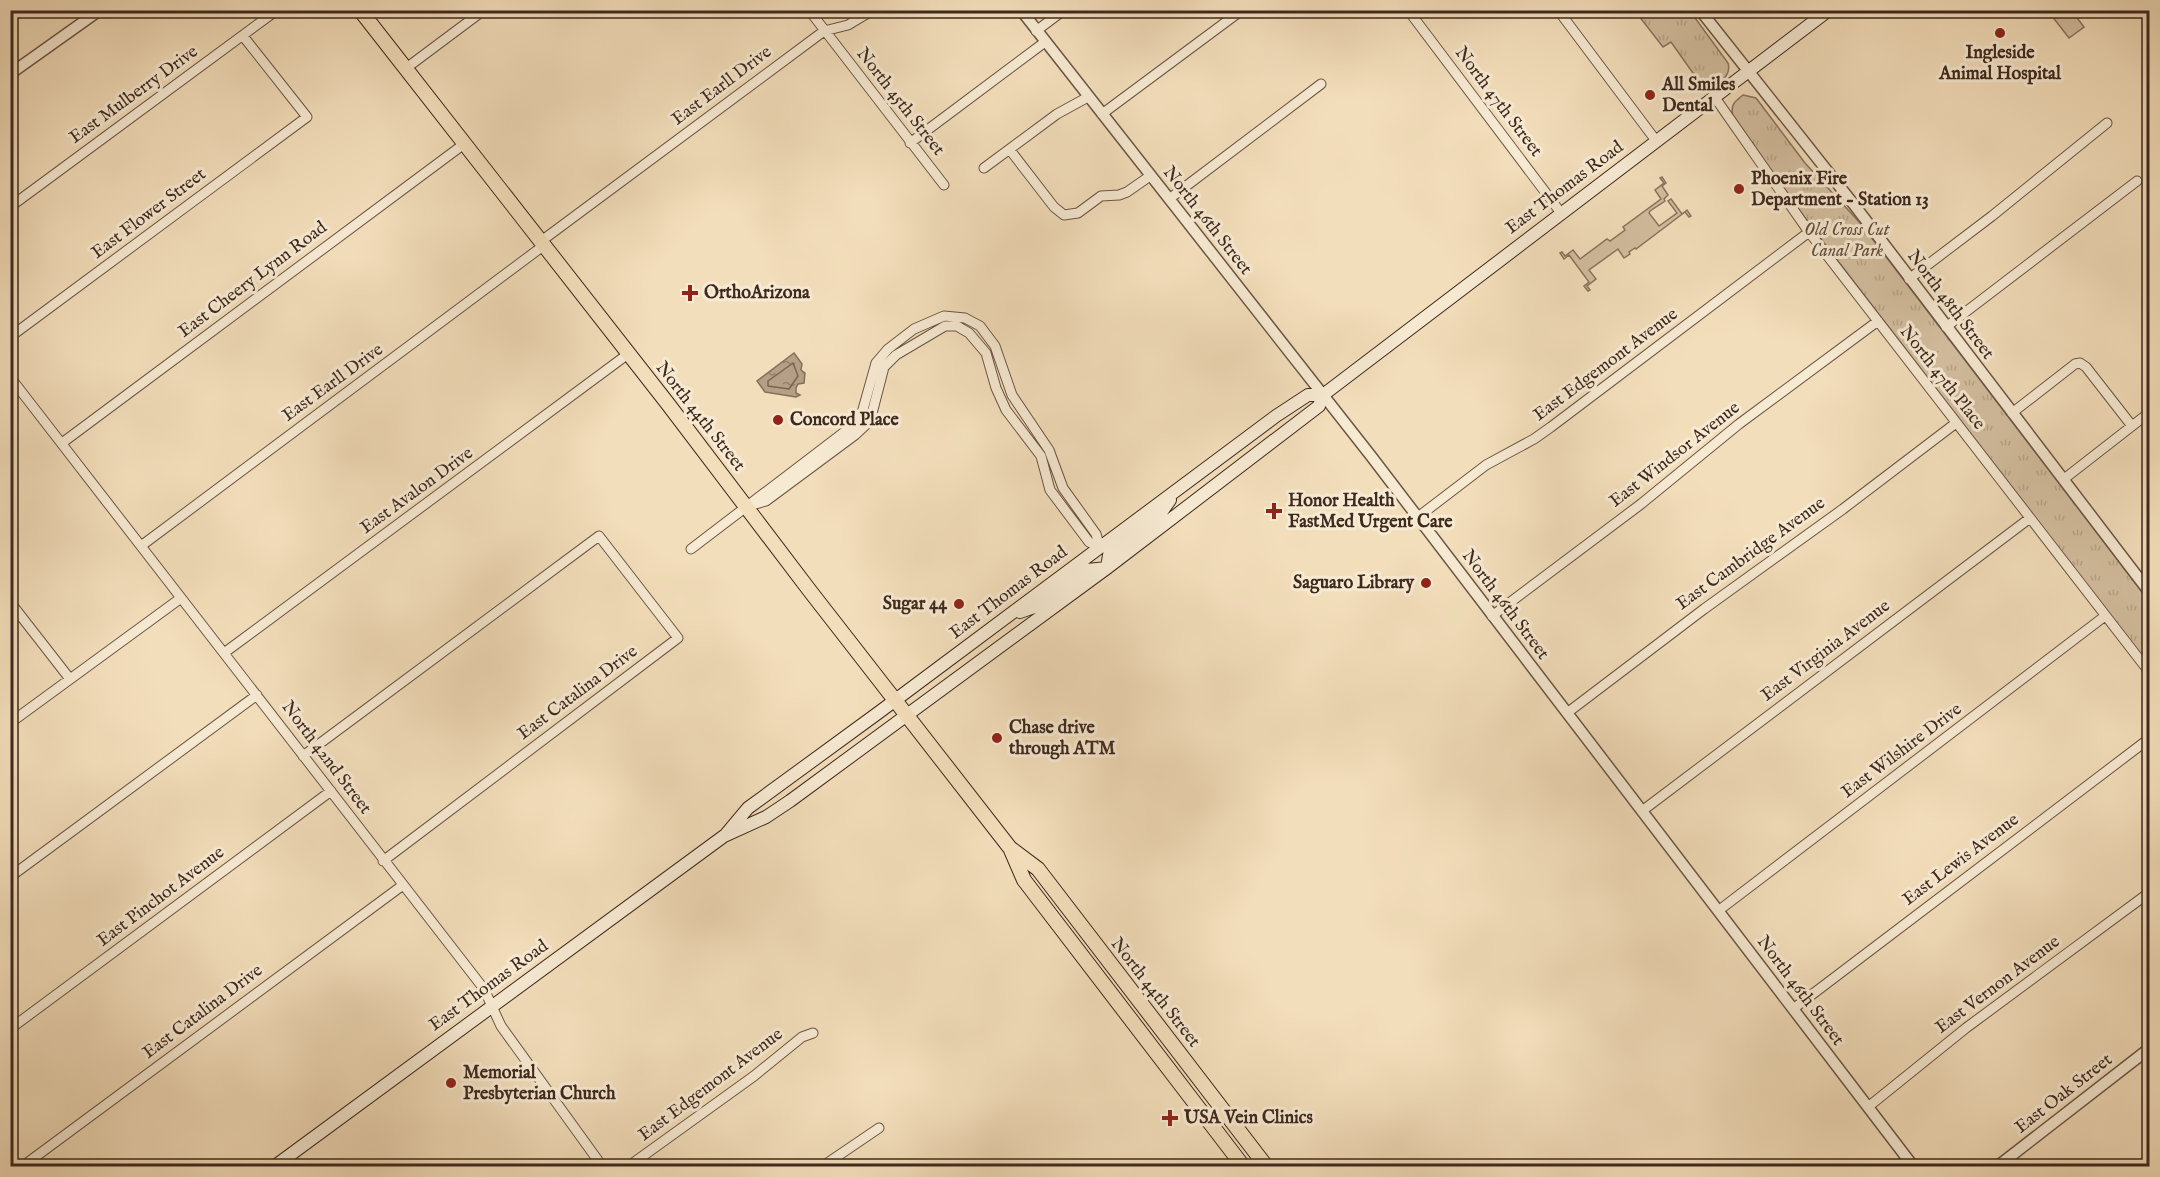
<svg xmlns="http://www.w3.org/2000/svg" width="2160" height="1177" viewBox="0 0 2160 1177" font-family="'IM FELL English',serif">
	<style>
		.grass { fill: #d4bfa0; stroke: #89745f; stroke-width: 1.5 }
		.park { fill: url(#park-tufts); stroke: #89745f; stroke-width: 1.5 }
		.water { fill: url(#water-ripples); stroke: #85705c; stroke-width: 1.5 }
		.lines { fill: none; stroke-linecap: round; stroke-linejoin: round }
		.shore { stroke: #7a6452; stroke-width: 1.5 }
		.minor-casing { stroke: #6b5645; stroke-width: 11 }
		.tertiary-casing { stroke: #6b5645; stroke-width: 13 }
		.secondary-casing { stroke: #3e291e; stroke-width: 14 }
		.primary-casing { stroke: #3e291e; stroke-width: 16 }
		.minor { stroke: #f7ead3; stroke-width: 9 }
		.tertiary { stroke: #f7ead3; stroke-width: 10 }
		.secondary { stroke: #f7ead3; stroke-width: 12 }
		.primary { stroke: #f3debb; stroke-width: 14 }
		.poi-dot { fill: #8f2418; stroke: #f7ead3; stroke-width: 2 }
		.labels { text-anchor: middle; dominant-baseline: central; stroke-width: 6; stroke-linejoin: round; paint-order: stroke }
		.poi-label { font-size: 18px; font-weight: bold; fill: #3e291e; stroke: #f7ead3; text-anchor: start }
		.street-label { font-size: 18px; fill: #3e291e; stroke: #f7ead3 }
		.park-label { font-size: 18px; font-style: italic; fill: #644e3e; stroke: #f7ead3 }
	</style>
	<defs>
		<pattern id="park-tufts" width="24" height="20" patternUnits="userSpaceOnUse" patternTransform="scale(1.5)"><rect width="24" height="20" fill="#d4bfa0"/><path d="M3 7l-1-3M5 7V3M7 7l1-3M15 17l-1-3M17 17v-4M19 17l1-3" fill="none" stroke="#b7a489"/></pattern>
		<pattern id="water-ripples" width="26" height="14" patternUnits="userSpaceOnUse" patternTransform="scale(1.5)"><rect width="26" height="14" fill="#b5a086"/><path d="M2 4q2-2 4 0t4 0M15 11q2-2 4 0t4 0" fill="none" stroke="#95826d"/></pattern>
	</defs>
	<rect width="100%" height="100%" fill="#f3debb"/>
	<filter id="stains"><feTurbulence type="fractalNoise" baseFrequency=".00333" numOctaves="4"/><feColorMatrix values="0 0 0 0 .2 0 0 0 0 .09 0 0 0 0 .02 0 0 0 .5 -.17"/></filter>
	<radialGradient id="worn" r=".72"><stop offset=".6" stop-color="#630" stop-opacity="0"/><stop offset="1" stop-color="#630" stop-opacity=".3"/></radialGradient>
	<path class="grass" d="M2048 11H2072L2084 27 2069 38Z
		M1662 177 1666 183 1662 186 1668 195 1664 199 1665 201 1650 211 1649 213 1659 226 1677 213 1668 201 1671 199 1682 214 1687 210 1691 216 1689 217 1685 212 1636 249 1635 248 1629 252 1630 254 1624 258 1618 249 1589 270 1596 279 1587 286 1590 290 1588 291 1584 286 1589 282 1569 255 1564 259 1560 253 1562 252 1565 256 1573 250 1580 259 1607 239 1610 241 1625 230 1623 227 1661 199 1655 190 1664 183 1660 178Z"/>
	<path class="park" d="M1635 11H1690L1728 63C1732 77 1719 82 1709 90L1700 83 1671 42 1663 47Z
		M1743 95 1756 98 1805 163 1861 224 2149 601V666L1782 188 1733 116C1730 105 1735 101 1743 95Z"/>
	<path class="water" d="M794 353 802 364 801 370 805 373 804 383 798 384 796 388V393L800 395 796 397 765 392 757 381Z"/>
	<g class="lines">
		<path class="shore" d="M793 363 798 376 789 389 768 386V381Z"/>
		<g class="minor-casing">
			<path id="minor" d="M809 10 944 185
				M1408 10 1561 213
				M1558 10 1657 142
				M1036 31 1064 10
				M405 69 484 10
				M1716 99 1809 232 2150 673
				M1102 114 1242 10
				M910 143 1045 42
				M1010 150 1054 207 1064 215 1078 213 1101 196 1119 195 1127 192 1150 176
				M984 168 1057 114 1088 97
				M1169 199 1321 84
				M10 207 277 10
				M540 242 824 31 848 25 873 10
				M1909 279 1992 216 2107 123
				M1946 327 2137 181
				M10 337 307 117 243 36
				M10 377 484 989 501 1026 602 1166
				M2012 413 2075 364 2080 363 2086 367 2132 426
				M62 443 464 144
				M2064 479 2150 412
				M752 505 766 501 855 435 870 421 884 367 896 355 945 326H957L969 333 986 353 996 388 1006 410 1041 456 1050 490 1089 542 1100 548
				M1418 517 1486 465 1534 439 1551 427 1809 232
				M141 546 543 246
				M691 549 860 420 876 363 888 349 914 329 944 316 965 318 980 326 995 346 1012 395 1049 450 1063 488 1096 534 1100 548
				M10 602 70 679
				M1492 616 1641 504 1739 424 1878 321
				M224 653 628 354
				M1567 713 1704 609 1843 509 1956 423
				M10 723 181 598
				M303 756 599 536 678 638 383 861
				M1642 811 2030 518
				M10 877 257 695
				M1718 911 2105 616
				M1793 1009 2150 738
				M10 1029 331 791
				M1868 1107 1966 1028 2150 892
				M23 1166 403 885
				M629 1166 754 1076 802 1037 813 1033
				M823 1166 879 1128"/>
		</g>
		<g class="tertiary-casing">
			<path id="tertiary" d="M1021 10 1371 456 1913 1166
				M1700 10 1855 206 2150 593
				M10 74 100 10
				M1998 1166 2150 1048"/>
		</g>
		<g class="secondary-casing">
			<path id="secondary" d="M1107 568 1109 555 1113 550 1160 514 1170 500
				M1020 612 1037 606 1087 570 1107 568
				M727 833 748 808 878 713 1276 416 1308 395H1323
				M275 1166 724 836 766 817 790 801 1107 568 1319 406 1323 395 1829 10"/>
		</g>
		<g class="primary-casing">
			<path id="primary" d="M360 10 668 404 810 591 1010 848 1038 869 1266 1166
				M1011 850 1024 880 1243 1166"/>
		</g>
		<use href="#minor" class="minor"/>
		<use href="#tertiary" class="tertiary"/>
		<use href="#secondary" class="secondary"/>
		<use href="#primary" class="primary"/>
	</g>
	<g class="poi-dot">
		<circle cx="2000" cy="33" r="6"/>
		<circle cx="1650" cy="95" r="6"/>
		<circle cx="1739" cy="189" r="6"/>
		<path d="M687 284h6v6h6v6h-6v6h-6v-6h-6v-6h6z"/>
		<circle cx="778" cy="420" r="6"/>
		<path d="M1271 502h6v6h6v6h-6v6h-6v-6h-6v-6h6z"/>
		<circle cx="1426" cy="583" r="6"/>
		<circle cx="959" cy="604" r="6"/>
		<circle cx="997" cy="738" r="6"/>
		<circle cx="451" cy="1083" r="6"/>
		<path d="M1167 1109h6v6h6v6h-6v6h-6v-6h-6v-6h6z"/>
	</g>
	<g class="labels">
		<g class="poi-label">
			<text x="2000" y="53" text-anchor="middle">Ingleside<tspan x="2000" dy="21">Animal Hospital</tspan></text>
			<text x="1662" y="85">All Smiles<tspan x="1662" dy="21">Dental</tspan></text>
			<text x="1751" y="179">Phoenix Fire<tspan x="1751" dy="21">Department - Station 13</tspan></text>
			<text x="704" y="293">OrthoArizona</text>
			<text x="790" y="420">Concord Place</text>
			<text x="1288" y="501">Honor Health<tspan x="1288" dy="21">FastMed Urgent Care</tspan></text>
			<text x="1414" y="583" text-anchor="end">Saguaro Library</text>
			<text x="947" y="604" text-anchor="end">Sugar 44</text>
			<text x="1009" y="728">Chase drive<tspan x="1009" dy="21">through ATM</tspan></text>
			<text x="463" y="1073">Memorial<tspan x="463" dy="21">Presbyterian Church</tspan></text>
			<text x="1184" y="1118">USA Vein Clinics</text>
		</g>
		<g class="street-label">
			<text transform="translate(722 86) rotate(-37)">East Earll Drive</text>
			<text transform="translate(134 95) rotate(-36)">East Mulberry Drive</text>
			<text transform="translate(900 102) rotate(52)">North 45th Street</text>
			<text transform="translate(1498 102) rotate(53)">North 47th Street</text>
			<text transform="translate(1565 188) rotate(-37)">East Thomas Road</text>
			<text transform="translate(149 214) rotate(-37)">East Flower Street</text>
			<text transform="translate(1207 221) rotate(52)">North 46th Street</text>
			<text transform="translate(253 280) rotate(-37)">East Cheery Lynn Road</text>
			<text transform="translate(1950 305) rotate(53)">North 48th Street</text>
			<text transform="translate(1606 365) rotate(-37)">East Edgemont Avenue</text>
			<text transform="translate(1942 378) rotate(52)">North 47th Place</text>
			<text transform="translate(333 383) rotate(-36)">East Earll Drive</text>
			<text transform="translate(700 417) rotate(52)">North 44th Street</text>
			<text transform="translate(1675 455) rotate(-38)">East Windsor Avenue</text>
			<text transform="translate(417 491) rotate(-36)">East Avalon Drive</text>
			<text transform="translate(1751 554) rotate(-36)">East Cambridge Avenue</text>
			<text transform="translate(1009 593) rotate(-37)">East Thomas Road</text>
			<text transform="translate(1505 605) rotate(53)">North 46th Street</text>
			<text transform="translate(1826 651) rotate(-37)">East Virginia Avenue</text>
			<text transform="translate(578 693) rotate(-37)">East Catalina Drive</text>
			<text transform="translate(1902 751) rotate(-37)">East Wilshire Drive</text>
			<text transform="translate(326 758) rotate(53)">North 42nd Street</text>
			<text transform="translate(1961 860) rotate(-37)">East Lewis Avenue</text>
			<text transform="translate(161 897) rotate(-37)">East Pinchot Avenue</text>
			<text transform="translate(1998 985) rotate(-37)">East Vernon Avenue</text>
			<text transform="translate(489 986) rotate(-36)">East Thomas Road</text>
			<text transform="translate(1800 991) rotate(53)">North 46th Street</text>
			<text transform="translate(1155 993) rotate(52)">North 44th Street</text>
			<text transform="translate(203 1012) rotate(-37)">East Catalina Drive</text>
			<text transform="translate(711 1085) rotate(-37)">East Edgemont Avenue</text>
			<text transform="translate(2064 1094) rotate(-38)">East Oak Street</text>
		</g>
		<g class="park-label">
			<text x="1847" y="230">Old Cross Cut<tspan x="1847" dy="21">Canal Park</tspan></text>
		</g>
	</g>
	<rect width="2160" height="1177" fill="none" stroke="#f3debb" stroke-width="36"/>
	<rect x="12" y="12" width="2136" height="1153" fill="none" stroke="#3e291e" stroke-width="3"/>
	<rect x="18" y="18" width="2124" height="1141" fill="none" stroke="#3e291e" stroke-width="1.5"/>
	<rect width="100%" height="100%" filter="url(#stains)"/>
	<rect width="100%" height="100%" fill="url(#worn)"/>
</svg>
